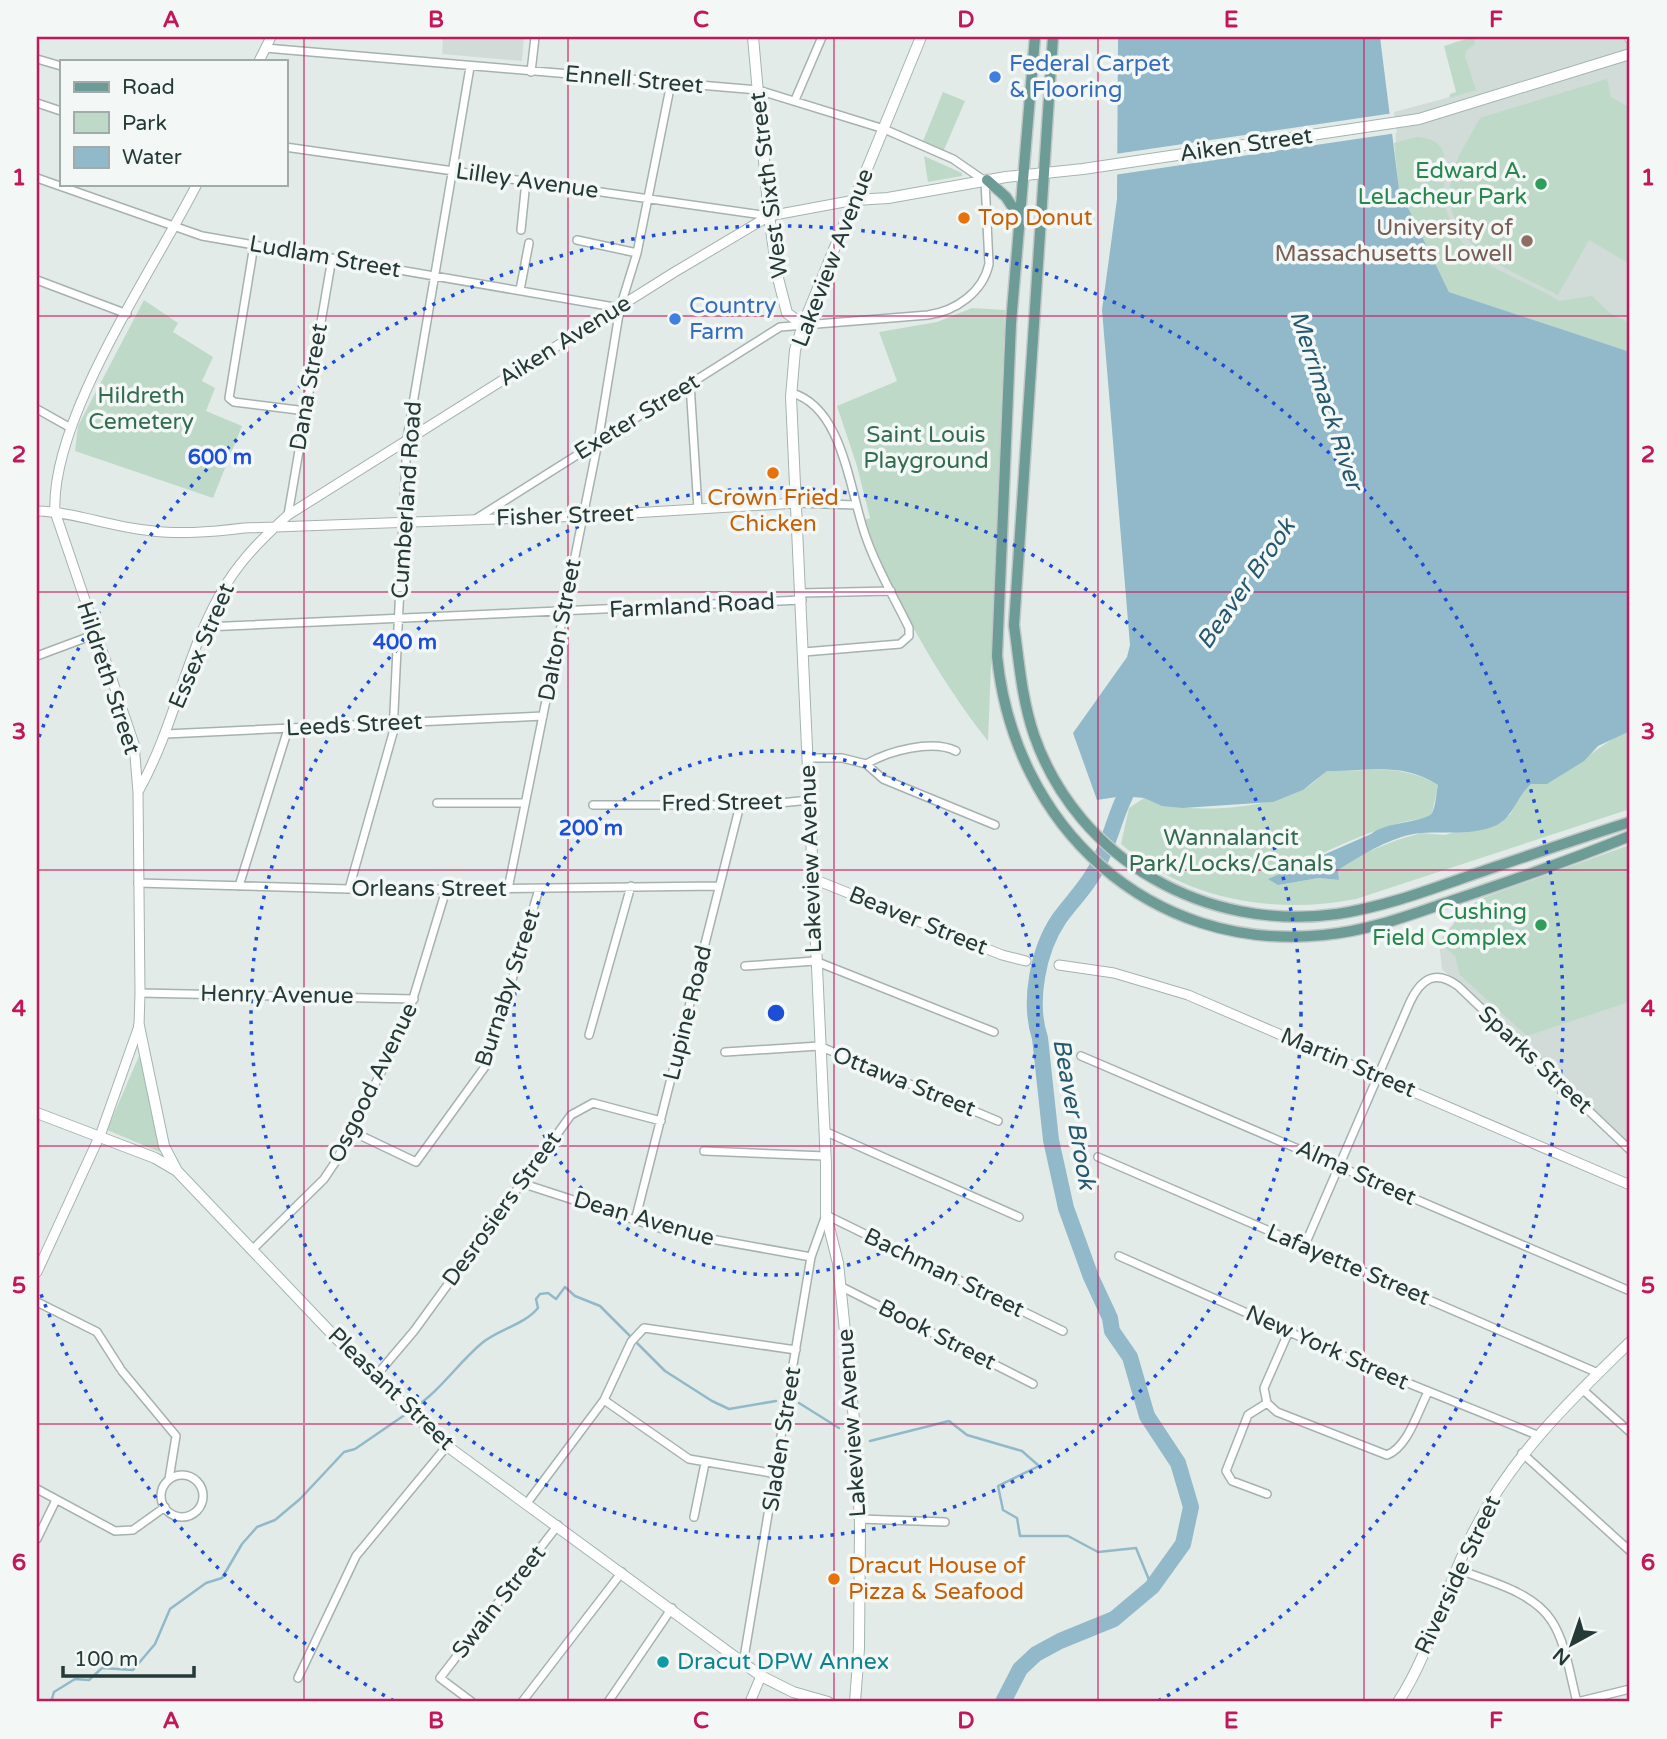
<svg xmlns="http://www.w3.org/2000/svg" width="1667" height="1739" viewBox="0 0 1667 1739" font-family="'Varela Round',sans-serif">
	<style>
		.built { fill: #d1dbd8 }
		.green { fill: #bfd9c9 }
		.water { fill: #92b9c9 }
		.pier { fill: #e3ebe8 }
		.lines { fill: none; stroke-linecap: round; stroke-linejoin: round }
		.stream { stroke: #92b9c9; stroke-width: 2.5 }
		.river { stroke: #92b9c9; stroke-width: 16 }
		.minor-casing { stroke: #a6b2af; stroke-width: 10 }
		.tertiary-casing { stroke: #a6b2af; stroke-width: 11 }
		.secondary-casing { stroke: #a3b5b1; stroke-width: 12 }
		.primary-casing { stroke: #c2c8c7; stroke-width: 13 }
		.minor { stroke: #fff; stroke-width: 7 }
		.tertiary { stroke: #fff; stroke-width: 9 }
		.secondary { stroke: #fff; stroke-width: 10 }
		.primary { stroke: #6d9b95; stroke-width: 10 }
		.grid { fill: none; stroke: #c2185b; stroke-width: 2; stroke-opacity: 0.55 }
		.ring { fill: none; stroke: #1d4ed8; stroke-width: 3.5; stroke-dasharray: 3.5 7 }
		.shop-dot { fill: #3f7fe0; stroke: #f3f8f6; stroke-width: 2.5 }
		.leisure-dot { fill: #2e9e5b; stroke: #f3f8f6; stroke-width: 2.5 }
		.food-dot { fill: #e8710a; stroke: #f3f8f6; stroke-width: 2.5 }
		.education-dot { fill: #8d6e63; stroke: #f3f8f6; stroke-width: 2.5 }
		.culture-dot { fill: #0f9aa8; stroke: #f3f8f6; stroke-width: 2.5 }
		.labels { text-anchor: middle; dominant-baseline: central; stroke-width: 7; stroke-linejoin: round; paint-order: stroke }
		.shop-label { font-size: 23px; fill: #366cbe; stroke: #f3f8f6; text-anchor: start }
		.street-label { font-size: 23px; fill: #253a37; stroke: #f3f8f6 }
		.leisure-label { font-size: 23px; fill: #27864d; stroke: #f3f8f6; text-anchor: end }
		.food-label { font-size: 23px; fill: #c56008; stroke: #f3f8f6; text-anchor: start }
		.education-label { font-size: 23px; fill: #785e54; stroke: #f3f8f6; text-anchor: end }
		.park-label { font-size: 23px; fill: #346c51; stroke: #f3f8f6 }
		.culture-label { font-size: 23px; fill: #0d838f; stroke: #f3f8f6; text-anchor: start }
		.water-label { font-size: 24px; font-style: italic; fill: #26586e; stroke: #f3f8f6 }
		.centre { fill: #1d4ed8; stroke: #f3f8f6; stroke-width: 3.5 }
		.ring-label { font-size: 21px; text-anchor: middle; font-weight: bold; fill: #1d4ed8; stroke: #f3f8f6; stroke-width: 7; stroke-linejoin: round; paint-order: stroke }
		.neatline { fill: none; stroke: #c2185b; stroke-width: 2.5 }
		.grid-label { font-size: 23px; text-anchor: middle; font-weight: bold; fill: #c2185b }
	</style>
	<rect width="100%" height="100%" fill="#e3ebe8"/>
	<path class="built" d="M443 37H524L522 61 442 54Z
		M1472 37H1630V352L1553 328 1399 189 1394 112 1465 93 1452 43Z
		M1630 845V1143L1442 969 1439 942 1466 908 1483 898Z"/>
	<path class="green" d="M1474 37 1475 44 1466 51 1465 57 1476 90 1449 98 1450 94 1456 92 1444 46Z
		M1607 79 1611 97 1630 108V259L1628 263 1589 240 1558 295C1509 269 1437 246 1452 176 1456 156 1471 136 1480 118Z
		M943 92 965 101 944 150 923 141Z
		M1417 137C1456 141 1442 167 1444 194 1444 204 1448 216 1452 225 1469 267 1524 278 1559 301L1592 296 1610 313 1630 323V352L1449 292 1399 189 1394 143Z
		M924 156 962 173V176L928 182Z
		M144 300 178 323 173 332 213 357 202 381 215 388 206 411 242 426 213 498 75 451 78 426Z
		M972 308 1005 310 988 741C940 681 889 592 865 520L870 518 857 466 837 406 897 381 879 332 937 322Z
		M1624 731H1630V809L1356 899C1275 915 1185 900 1121 844L1129 808 1144 798C1181 816 1263 809 1300 791 1310 787 1318 778 1327 771 1369 772 1399 762 1438 785L1432 813 1424 819C1400 818 1336 846 1313 858 1300 865 1289 876 1278 885L1319 878 1339 880 1338 870 1367 852 1397 840 1421 833 1445 835 1510 815 1521 793 1531 784H1547Z
		M1630 845V1005L1626 1003 1527 1036 1460 975 1455 956 1439 942 1466 908 1483 898Z
		M139 1056 142 1058 160 1152 107 1130Z"/>
	<path class="water" d="M1118 37H1380L1399 189 1449 292 1630 352V731L1598 746 1584 761 1547 784H1531C1517 796 1514 816 1497 825 1473 836 1447 831 1422 833 1393 835 1362 855 1338 870L1339 880 1319 878 1278 885 1268 879 1371 834C1384 822 1426 822 1432 813 1436 806 1436 793 1438 785 1399 761 1370 772 1327 771L1303 790 1273 802 1183 808 1162 806 1144 798 1123 796 1097 800 1073 733 1127 657 1130 645 1102 310 1117 199Z"/>
	<path class="pier" d="M1394 113 1397 133 1114 175 1115 154Z"/>
	<g class="lines">
		<path class="stream" d="M799 1403 839 1428
			M414 1408C441 1390 458 1363 482 1343 499 1329 524 1325 538 1308L536 1299 540 1294 548 1293 556 1299 565 1287 575 1296 600 1306 665 1371 712 1401 729 1409 776 1401
			M870 1441 949 1421 967 1435 1022 1451 1039 1466 998 1486 1003 1510 1017 1518 1020 1536H1068L1098 1552 1136 1548 1152 1587
			M51 1702 54 1692 75 1679 89 1680 102 1668 133 1670 155 1644 170 1609 206 1583 222 1578 242 1544 257 1527 275 1520 300 1499 344 1452 355 1449 409 1412"/>
		<path class="river" d="M1003 1702 1020 1669 1036 1654 1060 1641 1114 1619 1152 1587 1183 1544 1191 1507 1178 1463 1147 1416 1130 1357 1112 1331 1110 1318 1091 1277 1066 1208 1051 1140 1040 1038C1028 1002 1038 950 1059 919 1071 902 1088 886 1097 867 1112 838 1116 806 1135 779"/>
		<g class="minor-casing">
			<path id="minor" d="M265 48 758 90 884 129 953 159 985 181 989 264C983 292 956 311 928 315L780 327 474 520
				M37 59 61 66
				M531 72 535 37
				M795 100 822 37
				M37 103 61 111
				M285 147 769 216
				M37 178 202 236 620 308
				M521 230 526 181
				M577 240 637 253
				M254 245 229 398 234 402 306 411
				M37 280 127 314
				M520 290 529 243
				M690 384 698 509
				M792 393C845 408 850 497 867 540 878 571 895 599 909 628V636L900 644 804 652
				M37 409 69 427
				M797 503 856 505
				M288 515 332 258
				M801 593 891 591
				M206 627 802 600
				M37 656 96 634
				M166 734 543 716
				M808 758H842L866 764C889 751 932 739 956 751
				M866 764 883 779 995 825
				M437 803H525
				M593 805H760L810 800
				M138 883 383 890 719 886
				M239 886 288 729
				M349 889 393 733 407 439 470 67
				M508 889 598 442 620 308 637 253 671 83
				M745 966 815 961 994 1032
				M140 993 414 999
				M589 1035 631 886
				M725 1052 819 1046 998 1121
				M1081 1056 1630 1291
				M351 1131 416 1162 487 1064 539 889
				M824 1131 1019 1217
				M704 1151 825 1156
				M1098 1157 1598 1373
				M521 1183 672 1232 811 1257
				M635 1221 740 805
				M1304 1247 1410 1002C1421 979 1435 969 1458 986L1630 1150
				M253 1249 324 1179 336 1161 405 1025 446 890
				M1119 1256 1368 1367 1537 1435
				M840 1286 1033 1384
				M37 1302 97 1332 120 1368
				M122 1371 176 1436 169 1479
				M375 1377 414 1331 571 1115 593 1103 661 1121
				M1582 1389 1630 1432
				M604 1400 689 1459 777 1474
				M1267 1403 1277 1412 1387 1455C1408 1447 1418 1411 1428 1392
				M1267 1403 1248 1415 1226 1471 1232 1481 1267 1494
				M1267 1403 1264 1388 1289 1331
				M1522 1453 1630 1551
				M161 1496a21 21 0 1 1 42 0a21 21 0 1 1-42 0Z
				M37 1489 115 1531 133 1530 165 1507
				M527 1503 604 1400 631 1342 644 1328 796 1350
				M694 1517 705 1463
				M860 1519 945 1522
				M37 1539 56 1500
				M1457 1569C1487 1581 1532 1591 1551 1620 1566 1642 1570 1676 1577 1702L1630 1689
				M743 1664 811 1257 826 1215 1063 1331
				M298 1678 356 1556 447 1446
				M472 1702 440 1678 558 1525
				M522 1702 622 1572
				M608 1702 672 1608"/>
		</g>
		<g class="tertiary-casing">
			<path id="tertiary" d="M259 61 271 37
				M37 511C74 512 108 526 145 530 178 535 211 532 244 528L583 516 797 503
				M139 790C176 724 187 646 227 583 244 556 265 536 288 515L673 273 769 216 855 200
				M811 878 1002 955 1026 961
				M1059 965 1114 973 1188 995 1630 1185
				M37 1272 101 1133 139 1026 140 993 138 792 134 744 55 512C50 419 154 269 197 184
				M750 1702 761 1676"/>
		</g>
		<g class="secondary-casing">
			<path id="secondary" d="M753 37 769 216 778 278 787 313 803 325
				M1630 37V38
				M855 200 888 198 1006 177 1083 169 1419 119 1630 54
				M139 1026 164 1146 177 1171
				M37 1113 155 1158 177 1171 335 1337 447 1446 761 1676 793 1692 828 1702
				M855 1702 859 1648 860 1524 856 1439 838 1263 826 1215V1164L791 397 795 350 803 325 921 37
				M1398 1702C1431 1652 1445 1589 1472 1535 1510 1458 1569 1401 1630 1342"/>
		</g>
		<g class="primary-casing">
			<path id="primary" d="M1035 37 1011 323 997 656C1014 826 1149 953 1324 935 1368 931 1410 915 1451 901 1511 881 1571 860 1630 836
				M1053 37 1014 625C1019 662 1022 700 1034 735 1078 861 1207 932 1337 914 1390 906 1439 886 1489 869 1536 853 1583 837 1630 822
				M987 180 1006 197 1019 217"/>
		</g>
		<use href="#minor" class="minor"/>
		<use href="#tertiary" class="tertiary"/>
		<use href="#secondary" class="secondary"/>
		<use href="#primary" class="primary"/>
	</g>
	<path class="grid" d="M304 37V1702M568 37V1702M834 37V1702M1098 37V1702M1364 37V1702M37 316H1630M37 592H1630M37 870H1630M37 1146H1630M37 1424H1630"/>
	<g class="ring">
		<circle cx="776" cy="1013" r="262"/>
		<circle cx="776" cy="1013" r="525"/>
		<path d="M394 1701A787 787 0 0 1 39 1289M39 737A787 787 0 1 1 1158 1701"/>
	</g>
	<g class="shop-dot">
		<circle cx="995" cy="77" r="7"/>
		<circle cx="675" cy="319" r="7"/>
	</g>
	<g class="leisure-dot">
		<circle cx="1541" cy="184" r="7"/>
		<circle cx="1541" cy="925" r="7"/>
	</g>
	<g class="food-dot">
		<circle cx="964" cy="218" r="7"/>
		<circle cx="773" cy="473" r="7"/>
		<circle cx="834" cy="1579" r="7"/>
	</g>
	<circle class="education-dot" cx="1527" cy="241" r="7"/>
	<circle class="culture-dot" cx="663" cy="1662" r="7"/>
	<g class="labels">
		<g class="shop-label">
			<text x="1009" y="64">Federal Carpet<tspan x="1009" dy="26">&amp; Flooring</tspan></text>
			<text x="689" y="306">Country<tspan x="689" dy="26">Farm</tspan></text>
		</g>
		<g class="street-label">
			<text transform="translate(634 80) rotate(5)">Ennell Street</text>
			<text transform="translate(1246 145) rotate(-8)">Aiken Street</text>
			<text transform="translate(527 181) rotate(8)">Lilley Avenue</text>
			<text transform="translate(769 185) rotate(-97)">West Sixth Street</text>
			<text transform="translate(325 257) rotate(10)">Ludlam Street</text>
			<text transform="translate(833 258) rotate(-69)">Lakeview Avenue</text>
			<text transform="translate(565 341) rotate(-32)">Aiken Avenue</text>
			<text transform="translate(309 387) rotate(-80)">Dana Street</text>
			<text transform="translate(637 417) rotate(-32)">Exeter Street</text>
			<text transform="translate(407 500) rotate(-86)">Cumberland Road</text>
			<text transform="translate(565 516) rotate(-2)">Fisher Street</text>
			<text transform="translate(692 606) rotate(-3)">Farmland Road</text>
			<text transform="translate(560 630) rotate(-79)">Dalton Street</text>
			<text transform="translate(202 646) rotate(-67)">Essex Street</text>
			<text transform="translate(108 678) rotate(72)">Hildreth Street</text>
			<text transform="translate(354 725) rotate(-3)">Leeds Street</text>
			<text transform="translate(722 803) rotate(-1)">Fred Street</text>
			<text transform="translate(811 859) rotate(-92)">Lakeview Avenue</text>
			<text x="429" y="889">Orleans Street</text>
			<text transform="translate(918 921) rotate(22)">Beaver Street</text>
			<text transform="translate(508 988) rotate(-72)">Burnaby Street</text>
			<text transform="translate(277 995) rotate(1)">Henry Avenue</text>
			<text transform="translate(688 1013) rotate(-76)">Lupine Road</text>
			<text transform="translate(1535 1060) rotate(43)">Sparks Street</text>
			<text transform="translate(1348 1063) rotate(23)">Martin Street</text>
			<text transform="translate(904 1082) rotate(22)">Ottawa Street</text>
			<text transform="translate(373 1083) rotate(-64)">Osgood Avenue</text>
			<text transform="translate(1356 1173) rotate(24)">Alma Street</text>
			<text transform="translate(502 1209) rotate(-54)">Desrosiers Street</text>
			<text transform="translate(644 1219) rotate(16)">Dean Avenue</text>
			<text transform="translate(1348 1265) rotate(23)">Lafayette Street</text>
			<text transform="translate(944 1273) rotate(26)">Bachman Street</text>
			<text transform="translate(937 1335) rotate(27)">Book Street</text>
			<text transform="translate(1327 1348) rotate(24)">New York Street</text>
			<text transform="translate(391 1389) rotate(44)">Pleasant Street</text>
			<text transform="translate(852 1423) rotate(-94)">Lakeview Avenue</text>
			<text transform="translate(782 1439) rotate(-81)">Sladen Street</text>
			<text transform="translate(1458 1575) rotate(-65)">Riverside Street</text>
			<text transform="translate(499 1602) rotate(-52)">Swain Street</text>
		</g>
		<g class="leisure-label">
			<text x="1527" y="171">Edward A.<tspan x="1527" dy="26">LeLacheur Park</tspan></text>
			<text x="1527" y="912">Cushing<tspan x="1527" dy="26">Field Complex</tspan></text>
		</g>
		<g class="food-label">
			<text x="978" y="218">Top Donut</text>
			<text x="773" y="498" text-anchor="middle">Crown Fried<tspan x="773" dy="26">Chicken</tspan></text>
			<text x="848" y="1566">Dracut House of<tspan x="848" dy="26">Pizza &amp; Seafood</tspan></text>
		</g>
		<g class="education-label">
			<text x="1513" y="228">University of<tspan x="1513" dy="26">Massachusetts Lowell</tspan></text>
		</g>
		<g class="park-label">
			<text x="141" y="396">Hildreth<tspan x="141" dy="26">Cemetery</tspan></text>
			<text x="926" y="435">Saint Louis<tspan x="926" dy="26">Playground</tspan></text>
			<text x="1231" y="838">Wannalancit<tspan x="1231" dy="26">Park/Locks/Canals</tspan></text>
		</g>
		<g class="culture-label">
			<text x="677" y="1662">Dracut DPW Annex</text>
		</g>
		<g class="water-label">
			<text transform="translate(1326 400) rotate(72)">Merrimack River</text>
			<text transform="translate(1246 584) rotate(-55)">Beaver Brook</text>
			<text transform="translate(1074 1114) rotate(80)">Beaver Brook</text>
		</g>
	</g>
	<circle cx="776" cy="1013" r="10" class="centre"/>
	<g class="ring-label">
		<text x="220" y="464">600 m</text>
		<text x="405" y="649">400 m</text>
		<text x="591" y="835">200 m</text>
	</g>
	<rect width="1667" height="1739" fill="none" stroke="#f3f8f6" stroke-width="77"/>
	<rect x="60" y="60" width="228" height="126" fill="#f3f8f6" stroke="#a1acaa" stroke-width="2"/>
	<rect x="74" y="82" width="35" height="10" fill="#6d9b95" stroke="#a1acaa" stroke-width="2"/>
	<text x="122" y="94" font-size="21" fill="#253a37">Road</text>
	<rect x="74" y="112" width="35" height="21" fill="#bfd9c9" stroke="#a1acaa" stroke-width="2"/>
	<text x="122" y="130" font-size="21" fill="#253a37">Park</text>
	<rect x="74" y="147" width="35" height="21" fill="#92b9c9" stroke="#a1acaa" stroke-width="2"/>
	<text x="122" y="164" font-size="21" fill="#253a37">Water</text>
	<g transform="translate(1572 1644) rotate(220)" stroke="#f3f8f6" stroke-width="5" paint-order="stroke">
	<path d="M0-5L12 26L0 18L-12 26Z" fill="#253a37"/>
	<text y="-10" font-size="19" font-weight="bold" text-anchor="middle" fill="#253a37">N</text>
	</g>
	<path d="M63 1666v10h131v-10" fill="none" stroke="#253a37" stroke-width="3.5"/>
	<text x="74" y="1666" font-size="21" fill="#253a37" stroke="#f3f8f6" stroke-width="5" paint-order="stroke">100 m</text>
	<rect x="38" y="38" width="1590" height="1662" class="neatline"/>
	<g class="grid-label">
		<text x="171" y="27">A</text>
		<text x="436" y="27">B</text>
		<text x="701" y="27">C</text>
		<text x="966" y="27">D</text>
		<text x="1231" y="27">E</text>
		<text x="1496" y="27">F</text>
		<text x="19" y="185">1</text>
		<text x="1648" y="185">1</text>
		<text x="19" y="462">2</text>
		<text x="1648" y="462">2</text>
		<text x="19" y="739">3</text>
		<text x="1648" y="739">3</text>
		<text x="19" y="1016">4</text>
		<text x="1648" y="1016">4</text>
		<text x="19" y="1293">5</text>
		<text x="1648" y="1293">5</text>
		<text x="19" y="1570">6</text>
		<text x="1648" y="1570">6</text>
		<text x="171" y="1728">A</text>
		<text x="436" y="1728">B</text>
		<text x="701" y="1728">C</text>
		<text x="966" y="1728">D</text>
		<text x="1231" y="1728">E</text>
		<text x="1496" y="1728">F</text>
	</g>
</svg>
